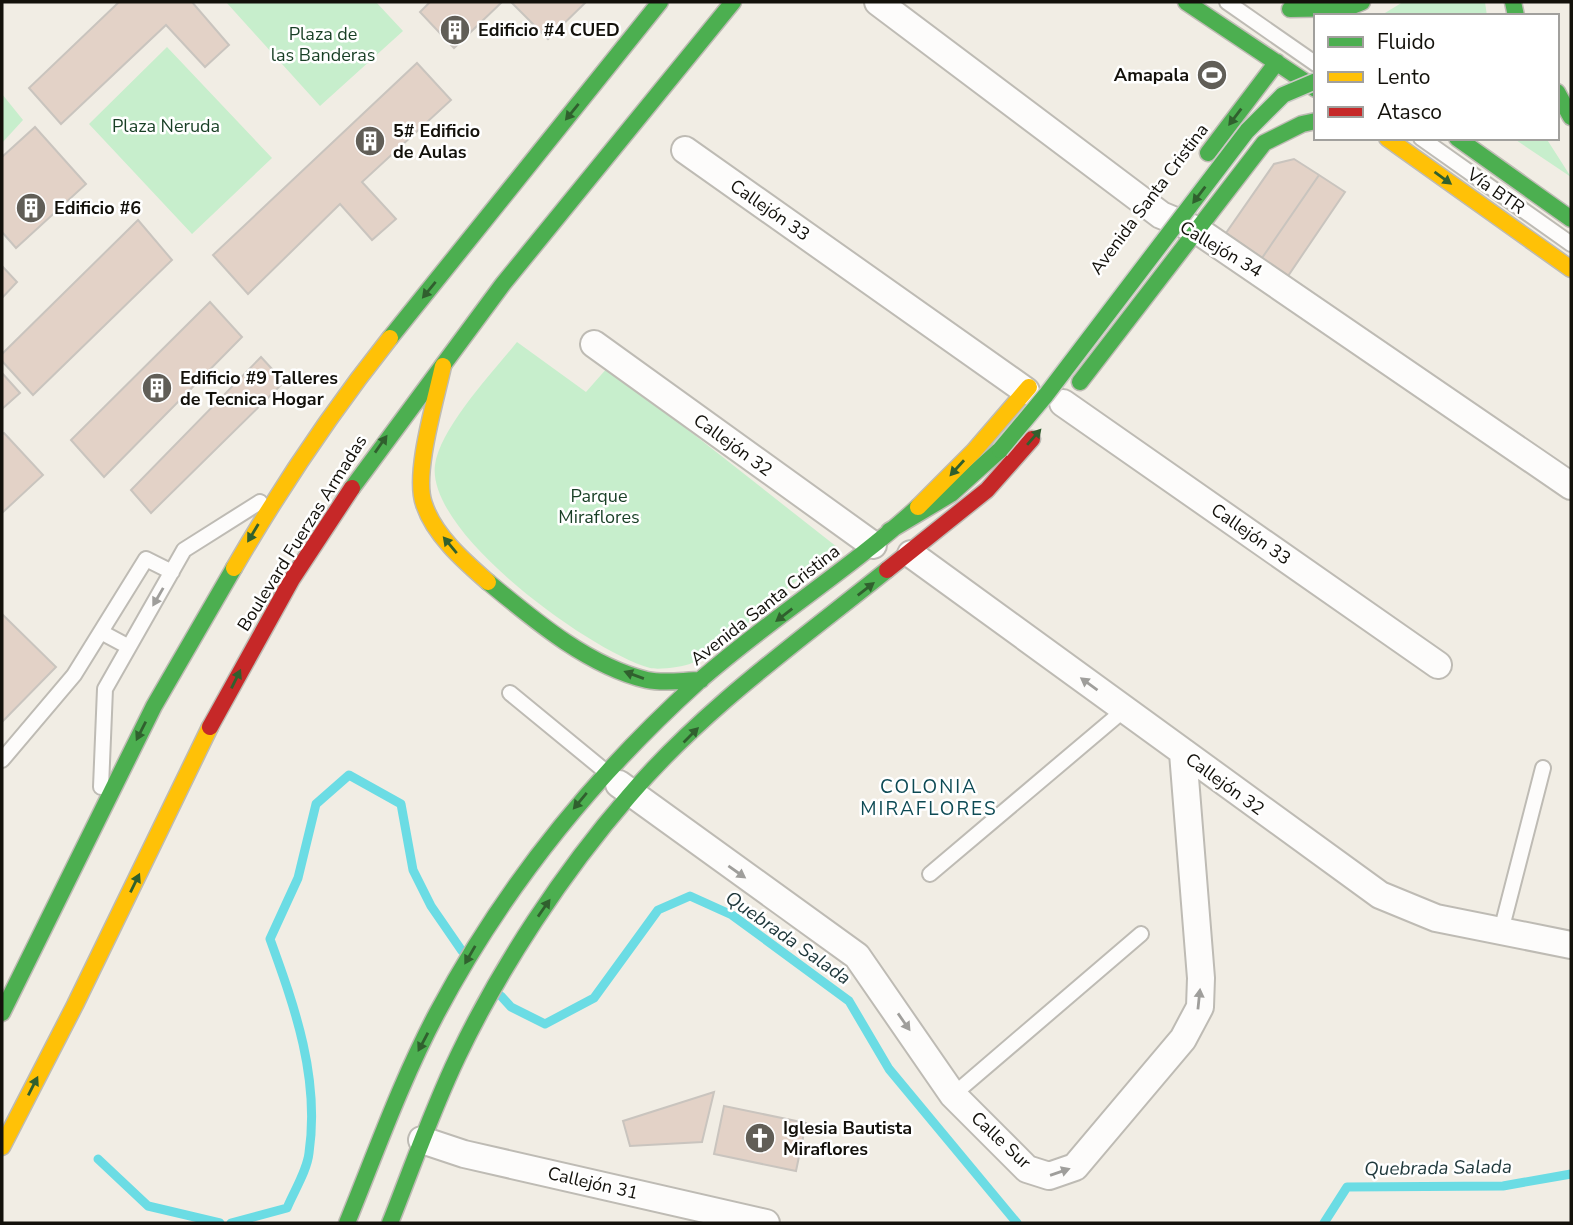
<svg xmlns="http://www.w3.org/2000/svg" width="1573" height="1225" viewBox="0 0 1573 1225" font-family="'Nunito Sans',sans-serif">
	<style>
		.green { fill: #c7eecc }
		.lines { fill: none; stroke-linecap: round; stroke-linejoin: round }
		.stream { stroke: #6bdce4; stroke-width: 9 }
		.building { fill: #e3d2c7; stroke: #c9c4be; stroke-width: 2 }
		.lane-casing { stroke: #bebbb4; stroke-width: 18 }
		.street-casing { stroke: #bebbb4; stroke-width: 30 }
		.fast-casing { stroke: #bebbb4; stroke-width: 19 }
		.slow-casing { stroke: #bebbb4; stroke-width: 19 }
		.jam-casing { stroke: #bebbb4; stroke-width: 19 }
		.lane { stroke: #fdfcfb; stroke-width: 14 }
		.street { stroke: #fdfcfb; stroke-width: 26 }
		.fast { stroke: #4caf50; stroke-width: 16 }
		.slow { stroke: #ffc107; stroke-width: 16 }
		.jam { stroke: #c62828; stroke-width: 16 }
		.fast-bridge-casing { stroke: #cbc9c5; stroke-width: 19; stroke-linecap: butt }
		.fast-bridge { stroke: #4caf50; stroke-width: 16 }
		.oneway { fill: #30602e }
		.oneway2 { fill: #9f9e9b }
		.labels { text-anchor: middle; dominant-baseline: central; stroke-width: 5; stroke-linejoin: round; paint-order: stroke }
		.poi-label { font-size: 18px; font-weight: bold; fill: #13110b; stroke: #fff; text-anchor: start }
		.park-label { font-size: 18px; fill: #183f25; stroke: #fff }
		.street-label { font-size: 18px; fill: #13110b; stroke: #fff }
		.neighbourhood-label { font-size: 19px; letter-spacing: 2px; fill: #0d4a54; stroke: #fff }
		.water-label { font-size: 19px; font-style: italic; fill: #1e373a; stroke: #fff }
	</style>
	<rect width="100%" height="100%" fill="#f1ede4"/>
	<path class="green" d="M226 2H376L403 31 320 106Z
		M1403 2H1485L1487 16H1380Z
		M167 47 272 158 192 234 89 124Z
		M2 94 23 120 2 143Z
		M1513 138H1546L1571 177Z
		M517 342 586 392 608 367 837 547C807 572 777 597 748 623 732 636 712 656 692 663 683 667 659 670 650 668 590 651 426 533 435 465 440 428 493 372 517 342Z"/>
	<g class="lines">
		<path class="stream" d="M501 996 511 1007 545 1024 594 998 658 910 690 896 732 915 849 1001 889 1069 1017 1223
			M98 1159 148 1206 220 1223
			M231 1223 287 1208C294 1191 307 1171 309 1153 320 1078 295 1008 270 939L298 878 316 804 349 775 401 804 413 870 431 906 462 951
			M1324 1223 1347 1187 1503 1186 1571 1174"/>
	</g>
	<path class="building" d="M119 2H192L229 45 205 67 166 25 61 124 29 88Z
		M430 2H502L454 48 420 12Z
		M511 2H586L548 39Z
		M417 63 451 100 362 182 396 219 372 240 340 204 248 294 213 255Z
		M35 127 86 184 16 248 2 232V157Z
		M1294 159 1319 175 1262 258 1226 233 1274 164Z
		M1319 175 1345 192 1288 276 1262 258Z
		M138 220 172 260 33 395 2 361V354Z
		M2 266 17 282 2 298Z
		M210 302 242 337 104 477 71 440Z
		M261 357 284 382 151 513 131 490Z
		M2 373 20 393 2 409Z
		M4 433 43 475 2 513V434Z
		M2 614 56 667 2 722Z
		M714 1092 702 1142 630 1146 623 1121Z
		M724 1106 806 1123 796 1171 714 1154Z"/>
	<g class="lines">
		<g class="lane-casing">
			<path id="lane" d="M1227 2 1316 64
				M1421 138 1571 244
				M101 632 129 647
				M510 693 605 771
				M2 760 74 675 146 559 172 572
				M101 787 105 689 184 550 260 502
				M930 874 1124 710
				M1501 931 1543 768
				M953 1095 1141 934"/>
		</g>
		<g class="street-casing">
			<path id="street" d="M878 2 1161 215 1197 230 1571 486
				M685 150 1026 391
				M594 344 873 545
				M1063 403 1438 665
				M911 554 1380 895 1436 918 1571 945
				M619 784 857 956 953 1095 1027 1169 1049 1176 1075 1167 1183 1039 1200 1007 1201 978 1183 753
				M422 1140 464 1154 766 1223"/>
		</g>
		<g class="fast-casing">
			<path id="fast" d="M1186 2 1316 89
				M1513 2 1516 16
				M1290 9 1347 8 1362 2
				M1557 92 1571 117
				M1457 138 1571 219
				M1208 153 1277 62
				M390 338 660 2
				M1080 382 1264 143 1302 124 1316 121
				M352 488 503 284 733 2
				M889 531 951 494 1000 450
				M488 582C534 620 588 666 647 680 665 684 684 680 701 680
				M2 1013 154 706 234 568
				M347 1223C376 1152 401 1081 437 1013 504 887 592 778 698 682 768 620 849 570 918 507
				M390 1223C412 1168 432 1110 458 1056 501 966 563 872 629 796 703 709 799 641 887 570"/>
		</g>
		<g class="slow-casing">
			<path id="slow" d="M1387 138 1571 269
				M443 366C436 399 413 474 424 504 434 535 464 561 488 582
				M918 507 974 451 1029 387
				M234 568C281 487 332 411 390 338
				M2 1147 75 1005 210 727"/>
		</g>
		<g class="jam-casing">
			<path id="jam" d="M887 570 987 490 1032 439
				M210 727 292 579 352 488"/>
		</g>
		<use href="#lane" class="lane"/>
		<use href="#street" class="street"/>
		<use href="#fast" class="fast"/>
		<use href="#slow" class="slow"/>
		<use href="#jam" class="jam"/>
		<g class="fast-bridge-casing">
			<path id="fast-bridge" d="M1000 450 1046 395 1247 131 1283 95 1316 81"/>
		</g>
		<use href="#fast-bridge" class="fast-bridge"/>
	</g>
	<defs><path id="oneway-solid" d="M-6-.8H1V-3.2L6.5 0L1 3.2V.8H-6Z" transform="scale(1.75)"/></defs>
	<g class="oneway">
		<use href="#oneway-solid" transform="translate(572 112) rotate(129)"/>
		<use href="#oneway-solid" transform="translate(1235 117) rotate(127)"/>
		<use href="#oneway-solid" transform="translate(1443 178) rotate(36)"/>
		<use href="#oneway-solid" transform="translate(1199 195) rotate(127)"/>
		<use href="#oneway-solid" transform="translate(429 290) rotate(129)"/>
		<use href="#oneway-solid" transform="translate(1034 437) rotate(-49)"/>
		<use href="#oneway-solid" transform="translate(381 444) rotate(-55)"/>
		<use href="#oneway-solid" transform="translate(957 468) rotate(132)"/>
		<use href="#oneway-solid" transform="translate(253 533) rotate(121)"/>
		<use href="#oneway-solid" transform="translate(450 545) rotate(-130)"/>
		<use href="#oneway-solid" transform="translate(866 589) rotate(-38)"/>
		<use href="#oneway-solid" transform="translate(784 615) rotate(142)"/>
		<use href="#oneway-solid" transform="translate(634 675) rotate(-160)"/>
		<use href="#oneway-solid" transform="translate(236 679) rotate(-64)"/>
		<use href="#oneway-solid" transform="translate(141 731) rotate(117)"/>
		<use href="#oneway-solid" transform="translate(691 735) rotate(-45)"/>
		<use href="#oneway-solid" transform="translate(580 801) rotate(130)"/>
		<use href="#oneway-solid" transform="translate(135 883) rotate(-64)"/>
		<use href="#oneway-solid" transform="translate(544 908) rotate(-55)"/>
		<use href="#oneway-solid" transform="translate(470 955) rotate(120)"/>
		<use href="#oneway-solid" transform="translate(423 1042) rotate(118)"/>
		<use href="#oneway-solid" transform="translate(33 1086) rotate(-63)"/>
	</g>
	<g class="oneway2">
		<use href="#oneway-solid" transform="translate(158 597) rotate(120)"/>
		<use href="#oneway-solid" transform="translate(1089 684) rotate(-144)"/>
		<use href="#oneway-solid" transform="translate(737 872) rotate(35)"/>
		<use href="#oneway-solid" transform="translate(1199 999) rotate(-84)"/>
		<use href="#oneway-solid" transform="translate(904 1022) rotate(55)"/>
		<use href="#oneway-solid" transform="translate(1060 1172) rotate(-19)"/>
	</g>
	<defs>
		<g id="building-disc" transform="scale(1.575)"><circle r="9.5" fill="#615e57" stroke="#fff"/><path d="M-4-6H4V6H1V3H-1V6H-4ZM-2.5-4.3h1.7v1.8h-1.7ZM.8-4.3h1.7v1.8H.8ZM-2.5-1h1.7V.8h-1.7ZM.8-1h1.7V.8H.8Z" fill="#fff"/></g>
		<g id="stadium-disc" transform="scale(1.575)"><circle r="9.5" fill="#615e57" stroke="#fff"/><path d="M0-5a6.5 5 0 1 0 0 10a6.5 5 0 1 0 0-10ZM-3.5-1.8h7v3.6h-7Z" fill="#fff"/></g>
		<g id="church-disc" transform="scale(1.575)"><circle r="9.5" fill="#615e57" stroke="#fff"/><path d="M-1.2-6h2.4v3.5h3.3v2.4h-3.3V6h-2.4V-.1h-3.3v-2.4h3.3Z" fill="#fff"/></g>
	</defs>
	<g fill-rule="evenodd">
		<use href="#building-disc" x="455" y="30"/>
		<use href="#stadium-disc" x="1212" y="75"/>
		<use href="#building-disc" x="370" y="141"/>
		<use href="#building-disc" x="31" y="208"/>
		<use href="#building-disc" x="157" y="388"/>
		<use href="#church-disc" x="760" y="1138"/>
	</g>
	<g class="labels">
		<g class="poi-label">
			<text x="478" y="30">Edificio #4 CUED</text>
			<text x="1189" y="75" text-anchor="end">Amapala</text>
			<text x="393" y="131">5# Edificio<tspan x="393" dy="21">de Aulas</tspan></text>
			<text x="54" y="208">Edificio #6</text>
			<text x="180" y="378">Edificio #9 Talleres<tspan x="180" dy="21">de Tecnica Hogar</tspan></text>
			<text x="783" y="1128">Iglesia Bautista<tspan x="783" dy="21">Miraflores</tspan></text>
		</g>
		<g class="park-label">
			<text x="323" y="34">Plaza de<tspan x="323" dy="21">las Banderas</tspan></text>
			<text x="166" y="126">Plaza Neruda</text>
			<text x="599" y="496">Parque<tspan x="599" dy="21">Miraflores</tspan></text>
		</g>
		<g class="street-label">
			<text transform="translate(1496 191) rotate(35)">Vía BTR</text>
			<text transform="translate(1149 199) rotate(-53)">Avenida Santa Cristina</text>
			<text transform="translate(770 210) rotate(35)">Callejón 33</text>
			<text transform="translate(1221 249) rotate(31)">Callejón 34</text>
			<text transform="translate(733 445) rotate(36)">Callejón 32</text>
			<text transform="translate(302 533) rotate(-58)">Boulevard Fuerzas Armadas</text>
			<text transform="translate(1251 534) rotate(35)">Callejón 33</text>
			<text transform="translate(765 605) rotate(-38)">Avenida Santa Cristina</text>
			<text transform="translate(1225 784) rotate(36)">Callejón 32</text>
			<text transform="translate(1001 1140) rotate(43)">Calle Sur</text>
			<text transform="translate(593 1183) rotate(13)">Callejón 31</text>
		</g>
		<g class="neighbourhood-label">
			<text x="929" y="787">COLONIA<tspan x="929" dy="22">MIRAFLORES</tspan></text>
		</g>
		<g class="water-label">
			<text transform="translate(788 938) rotate(35)">Quebrada Salada</text>
			<text transform="translate(1438 1168) rotate(-1)">Quebrada Salada</text>
		</g>
	</g>
	<rect width="1573" height="1225" fill="none" stroke="#13110b" stroke-width="7"/>
	<rect x="1314" y="14" width="245" height="126" fill="#ffffff" stroke="#a1a09d" stroke-width="2"/>
	<rect x="1328" y="37" width="35" height="10" fill="#4caf50" stroke="#a1a09d" stroke-width="2"/>
	<text x="1377" y="49" font-size="21" fill="#13110b">Fluido</text>
	<rect x="1328" y="72" width="35" height="10" fill="#ffc107" stroke="#a1a09d" stroke-width="2"/>
	<text x="1377" y="84" font-size="21" fill="#13110b">Lento</text>
	<rect x="1328" y="107" width="35" height="10" fill="#c62828" stroke="#a1a09d" stroke-width="2"/>
	<text x="1377" y="119" font-size="21" fill="#13110b">Atasco</text>
</svg>
